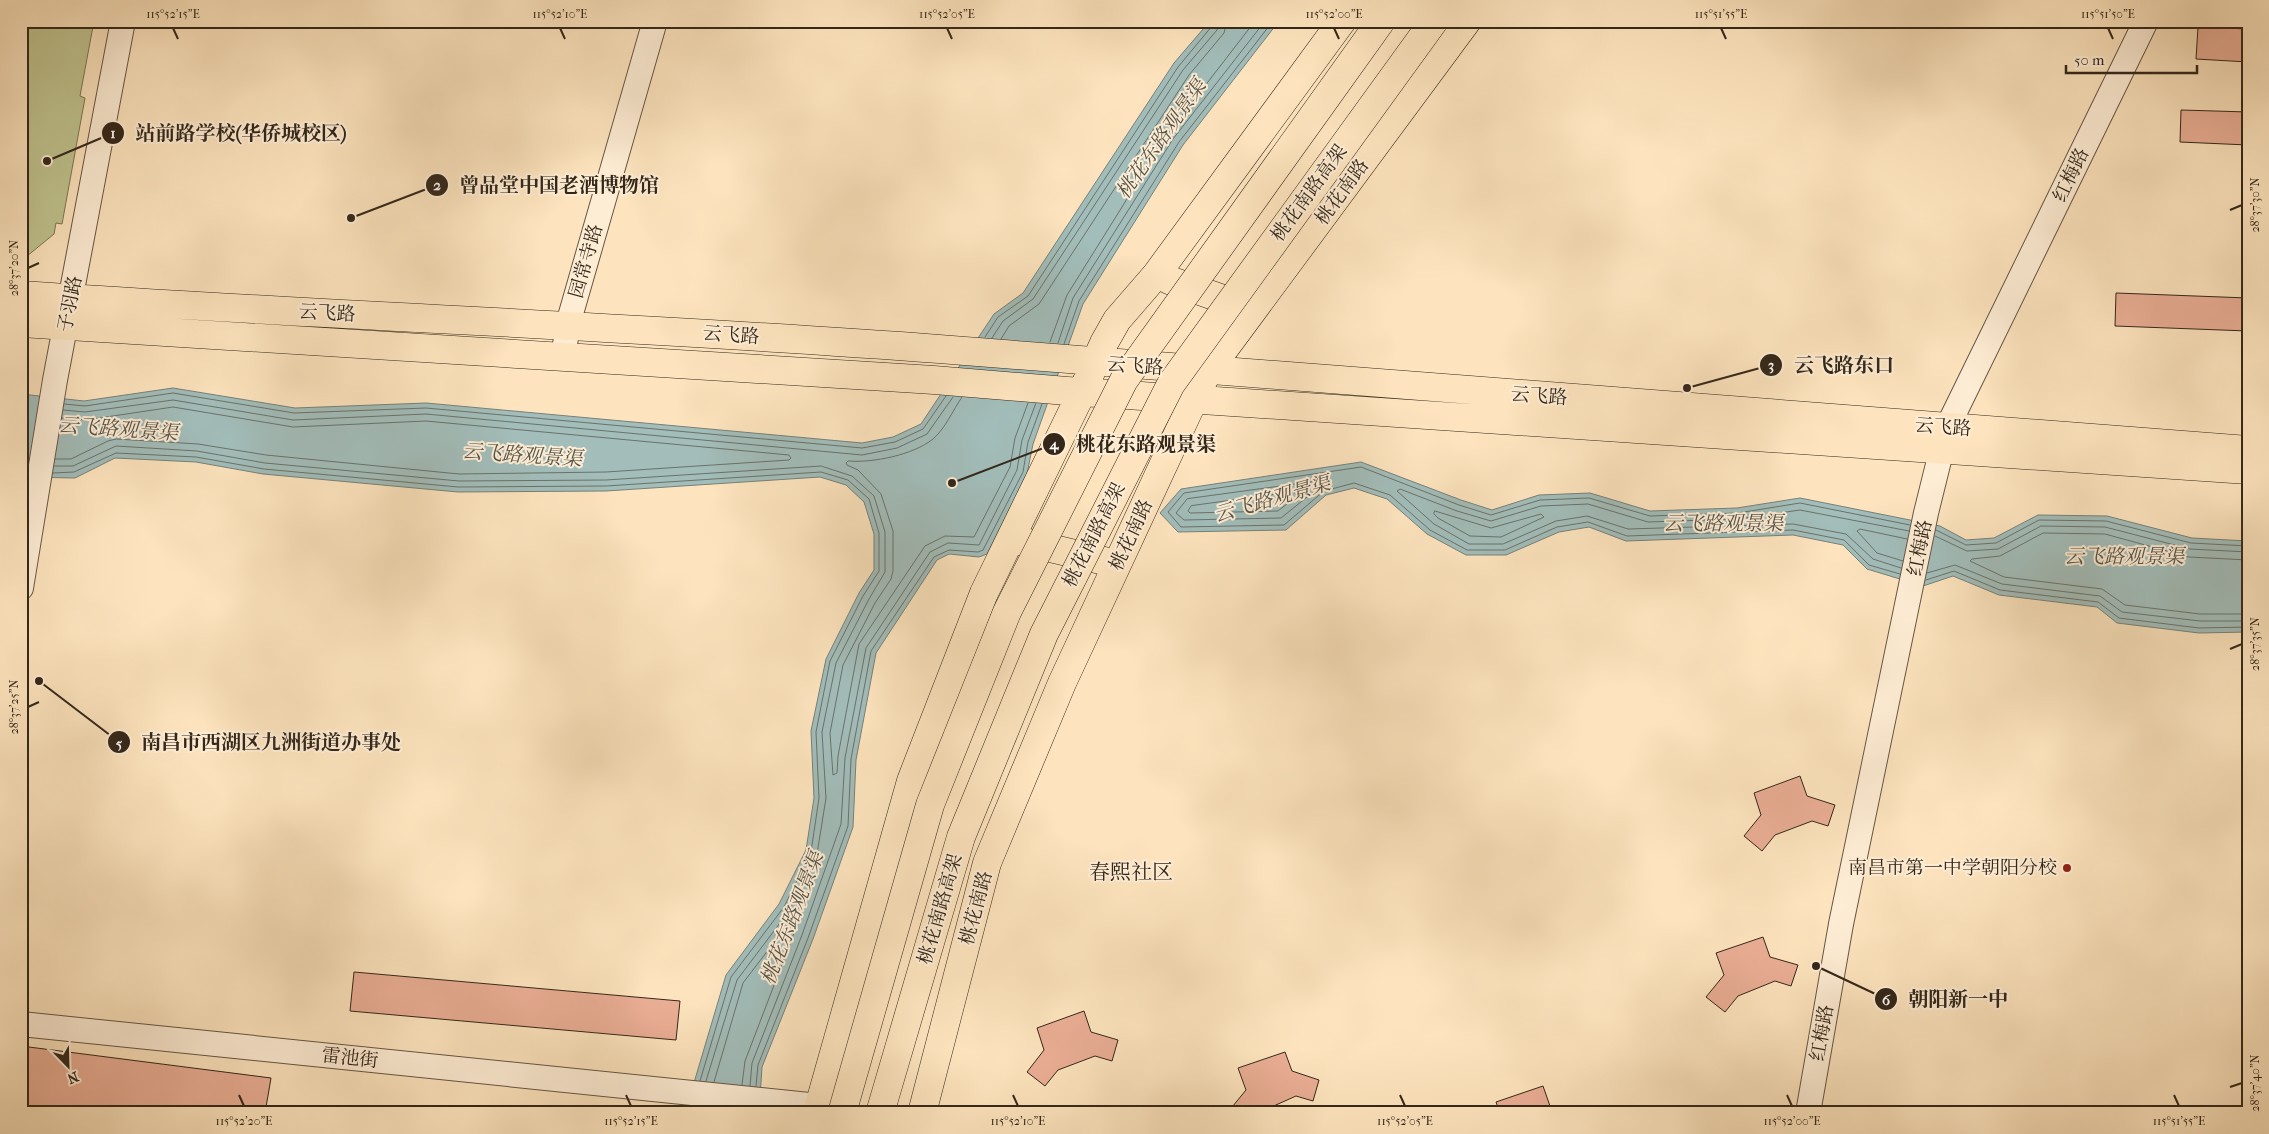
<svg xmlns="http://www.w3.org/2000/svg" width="2269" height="1134" viewBox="0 0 2269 1134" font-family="'IM FELL French Canon','Noto Serif SC',serif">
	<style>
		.green { fill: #c0c490; stroke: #7a7655 }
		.water { fill: #a2bdba; stroke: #76817a }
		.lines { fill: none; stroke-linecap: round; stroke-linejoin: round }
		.shore { stroke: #6a726a; stroke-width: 1 }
		.building { fill: #eaae95; stroke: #33271a }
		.minor-casing { stroke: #665643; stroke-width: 26 }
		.major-casing { stroke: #33271a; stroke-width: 29 }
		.minor { stroke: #feedd5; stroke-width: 24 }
		.major { stroke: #fde4be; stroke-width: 28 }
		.highway-bridge-casing { stroke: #33271a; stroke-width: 29; stroke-linecap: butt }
		.highway-bridge { stroke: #fde4be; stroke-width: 28 }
		.ticks { fill: none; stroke: #33271a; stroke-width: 2 }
		.poi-dot { fill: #8f2418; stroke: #feedd5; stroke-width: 2 }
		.labels { text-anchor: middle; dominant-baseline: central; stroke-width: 4; stroke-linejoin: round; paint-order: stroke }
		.street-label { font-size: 19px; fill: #33271a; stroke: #feedd5 }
		.poi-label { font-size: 19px; fill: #33271a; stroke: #feedd5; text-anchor: end }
		.water-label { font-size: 20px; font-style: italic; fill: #54544a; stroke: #feedd5 }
		.quarter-label { font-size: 21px; fill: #33271a; stroke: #feedd5 }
		.leader { fill: none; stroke: #33271a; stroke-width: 2 }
		.callout-dot { fill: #33271a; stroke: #feedd5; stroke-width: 2 }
		.mark-label { font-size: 15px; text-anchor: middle; font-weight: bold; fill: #fff }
		.callout-label { font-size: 20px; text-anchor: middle; font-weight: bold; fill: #33271a; stroke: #feedd5; stroke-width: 4; stroke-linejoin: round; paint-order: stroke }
		.neatline { fill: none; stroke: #33271a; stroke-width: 2 }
		.ticks-label { font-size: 12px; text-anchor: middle; fill: #33271a }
	</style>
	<rect width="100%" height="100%" fill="#fde4be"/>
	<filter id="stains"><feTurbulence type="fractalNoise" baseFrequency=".004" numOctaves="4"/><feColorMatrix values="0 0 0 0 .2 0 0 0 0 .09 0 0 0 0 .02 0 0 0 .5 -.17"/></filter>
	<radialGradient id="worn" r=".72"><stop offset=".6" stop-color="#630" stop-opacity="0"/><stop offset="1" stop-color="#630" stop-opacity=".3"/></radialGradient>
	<path class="green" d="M21 21H94L80 96 85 98 62 224 56 223 54 234 21 261Z"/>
	<path class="water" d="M1210 21H1279L1183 145 1083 304 1033 444 1027 474 987 554 979 557 949 554 937 560 876 653 856 760 853 827 813 939 762 1067 759 1113H685L726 975 779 904 806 850 814 798 811 731 826 659 859 593 874 570V534L864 502 846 485 820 477 606 491 458 492 263 474 196 462 115 458 75 478 21 477V394L84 401 173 388 295 408 426 403 862 443 893 437 921 424 994 314 1023 293 1174 63Z
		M1361 462 1461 500 1492 510 1539 495 1590 493 1650 511 1737 508 1800 498 1940 526 1966 540 1994 538 2038 515 2107 516 2192 538 2248 541V632L2199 633 2117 623 2097 607 1999 595 1953 576 1923 586 1867 569 1843 545 1793 535 1626 541 1589 527 1559 532 1506 555H1466L1427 534 1387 499 1354 488 1326 495 1286 530 1178 532 1160 513 1181 489Z"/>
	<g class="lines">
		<path class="shore" d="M985 337 998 317 1028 296 1178 67 1212 26 1213 21
			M992 338 1003 321 1033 299 1183 70 1217 30 1220 21
			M1001 339 1009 326 1039 304 1189 75 1224 33 1227 21
			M1050 342 1067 295 1167 135 1255 21
			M1058 343 1073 298 1173 139 1265 21
			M1064 344 1079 301 1179 142 1273 21
			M962 397C953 410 945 429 933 439 913 455 873 463 848 461L846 463 847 465 858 470 881 494 893 531V571L891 579 875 603 843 665 830 733 833 775 837 773 838 756 859 644 925 546 945 536 974 537 1010 467 1015 438 1028 403
			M64 404 85 406 173 393 294 413 426 408 862 448 895 442 923 429 946 396
			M63 410 85 412 173 400 293 420 426 414 862 455 897 448 927 434 953 397
			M55 459H71L108 441 116 439 198 444 266 455 459 474 606 472 789 460 791 458 789 455 426 421 293 427 173 407 86 420 62 418
			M54 466H73L116 446 197 451 265 463 459 481 606 480 821 466 852 476 874 496 885 532V572L869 599 836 663 822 732 826 798 817 854 789 911 737 980 706 1081
			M53 473 74 472 116 453 196 457 264 469 458 487 606 486 821 472 848 480 869 499 879 533V571L863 596 830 661 816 732 819 798 811 852 784 907 731 977 700 1081
			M1320 481 1322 485 1281 518 1184 520 1176 513 1187 499Z
			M1294 492 1297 496 1278 511 1190 513 1188 511 1191 506Z
			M1435 511 1491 528 1541 514 1544 517 1501 537 1470 536 1438 518 1434 514Z
			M1936 530 1966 545 1996 543 2039 520 2106 521 2191 543 2248 546
			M1935 536 1967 551 1998 549 2041 526 2105 527 2190 549 2248 552
			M2248 560 2189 557 2105 534 2043 533 2000 556 1972 559 1970 561 2004 577 2102 589 2125 605 2200 614H2248
			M1903 561 1877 553 1857 531 1860 529 1907 539
			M1901 568 1873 559 1846 534 1793 524 1628 529 1587 516 1556 521 1503 544H1469L1434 524 1397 491 1400 489 1457 511 1491 521 1541 506 1588 504 1648 522 1738 519 1800 510 1909 531
			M1927 573 1955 565 2002 584 2100 596 2122 612 2200 621H2248
			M1900 574 1869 565 1844 540 1793 530 1627 536 1588 522 1557 527 1505 550H1467L1430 530 1390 495 1354 483 1324 491 1284 525 1181 527 1168 512 1184 493 1361 467 1459 505 1491 515 1540 500 1589 498 1650 516 1738 513 1800 503 1910 525
			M1926 580 1954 571 2000 590 2098 602 2119 618 2199 628 2248 627
			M714 1082 743 983 794 916 800 905 803 904 804 907 745 1061 742 1085
			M750 1086 752 1063 802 935 841 824 845 758 866 648 930 552 948 543 979 545 1017 470 1022 440 1036 403
			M756 1086 758 1065 808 938 848 826 851 759 871 651 934 557 949 550 978 552 983 550 1023 472 1028 442 1042 404"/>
	</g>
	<path class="building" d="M2198 27 2248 29V62L2196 59Z
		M2181 110 2248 112V145L2180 142Z
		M2116 293 2248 298V331L2115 326Z
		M1800 776 1807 796 1835 805 1828 826 1812 821 1775 835 1762 851 1744 836 1761 815 1754 793Z
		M1763 937 1770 957 1798 965 1791 986 1775 981 1738 996 1725 1012 1706 997 1724 975 1716 953Z
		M354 972 680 1001 676 1040 350 1011Z
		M1084 1011 1091 1032 1118 1040 1112 1061 1095 1056 1058 1070 1045 1086 1027 1072 1044 1050 1037 1028Z
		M21 1046 271 1078 265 1113H21Z
		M1285 1052 1292 1071 1319 1080 1313 1101 1296 1096 1258 1113 1228 1112 1246 1090 1238 1068Z
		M1543 1086 1550 1106 1573 1113H1500L1496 1102Z
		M305 1111 328 1113H304Z"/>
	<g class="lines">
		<g class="minor-casing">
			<path id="minor" d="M563 358 568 324 655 21
				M21 588 55 380 123 21
				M21 1024 838 1108
				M1808 1113 1841 924 1926 513 1947 428 2146 21"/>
		</g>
		<g class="major-casing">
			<path id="major" d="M1169 280 1251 309
				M21 295C327 316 634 326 939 349 1375 382 1811 418 2248 450
				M21 323 934 380 1067 391 2248 470
				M1017 540 1117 564
				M817 1113 911 781 984 593 1082 392 1104 343 1117 320 1156 275 1342 21
				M922 1113 987 863 1062 683 1194 399 1208 371 1467 21"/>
		</g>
		<use href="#minor" class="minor"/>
		<use href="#major" class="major"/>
		<g class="highway-bridge-casing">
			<path id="highway-bridge" d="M842 1113 930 805 1007 612 1124 380 1381 21
				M880 1113 961 837 1044 634 1171 384 1434 21"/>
		</g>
		<use href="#highway-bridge" class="highway-bridge"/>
	</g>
	<path class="ticks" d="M173 28 178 39M560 28 565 39M947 28 952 39M1334 28 1339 39M1721 28 1726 39M2108 28 2113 39M2230 210 2242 205M28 268 39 263M2230 649 2242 644M28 707 39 702M2230 1087 2242 1083M239 1095 244 1106M626 1095 631 1106M1013 1095 1018 1106M1400 1095 1405 1106M1787 1095 1792 1106M2174 1095 2179 1106"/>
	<circle class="poi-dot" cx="2067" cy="868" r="5"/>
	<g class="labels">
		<g class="street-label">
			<text transform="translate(2071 175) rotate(-64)">红梅路</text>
			<text transform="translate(1342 192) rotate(-54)">桃花南路</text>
			<text transform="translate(1309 193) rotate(-54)">桃花南路高架</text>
			<text transform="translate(586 261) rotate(-74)">园常寺路</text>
			<text transform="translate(70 304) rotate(-79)">子羽路</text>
			<text transform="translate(327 313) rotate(3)">云飞路</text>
			<text transform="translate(731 335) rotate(4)">云飞路</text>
			<text transform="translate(1135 366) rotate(4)">云飞路</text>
			<text transform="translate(1539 396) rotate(4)">云飞路</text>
			<text transform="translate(1943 427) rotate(4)">云飞路</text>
			<text transform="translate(1094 535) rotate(-63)">桃花南路高架</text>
			<text transform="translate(1131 535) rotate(-65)">桃花南路</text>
			<text transform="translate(1920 548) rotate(-79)">红梅路</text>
			<text transform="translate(976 908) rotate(-75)">桃花南路</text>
			<text transform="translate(940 909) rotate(-74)">桃花南路高架</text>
			<text transform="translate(1822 1033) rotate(-80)">红梅路</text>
			<text transform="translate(350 1058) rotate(6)">雷池街</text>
		</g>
		<g class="poi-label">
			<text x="2057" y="868">南昌市第一中学朝阳分校</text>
		</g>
		<g class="water-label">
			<text transform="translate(1161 139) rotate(-55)">桃花东路观景渠</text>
			<text transform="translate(118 429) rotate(4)">云飞路观景渠</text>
			<text transform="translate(522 455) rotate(4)">云飞路观景渠</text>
			<text transform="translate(1272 499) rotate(-16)">云飞路观景渠</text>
			<text x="1723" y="523">云飞路观景渠</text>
			<text x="2124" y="556">云飞路观景渠</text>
			<text transform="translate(792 918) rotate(-69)">桃花东路观景渠</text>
		</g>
		<g class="quarter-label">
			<text x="1131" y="872">春熙社区</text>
		</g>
	</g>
	<path class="leader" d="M47 161L113 133M351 218L437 185M1687 388L1771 365M952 483L1054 444M39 681L119 742M1816 966L1886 999"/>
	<g class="callout-dot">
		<circle cx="47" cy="161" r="5"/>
		<circle cx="351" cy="218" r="5"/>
		<circle cx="1687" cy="388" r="5"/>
		<circle cx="952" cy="483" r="5"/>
		<circle cx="39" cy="681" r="5"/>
		<circle cx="1816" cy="966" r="5"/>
		<circle cx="113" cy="133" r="12"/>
		<circle cx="437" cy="185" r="12"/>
		<circle cx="1771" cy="365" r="12"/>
		<circle cx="1054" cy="444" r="12"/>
		<circle cx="119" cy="742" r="12"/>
		<circle cx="1886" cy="999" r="12"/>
	</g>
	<g class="mark-label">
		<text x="113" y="138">1</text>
		<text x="437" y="190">2</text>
		<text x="1771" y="370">3</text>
		<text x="1054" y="449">4</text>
		<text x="119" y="748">5</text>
		<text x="1886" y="1005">6</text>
	</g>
	<g class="callout-label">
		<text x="241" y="140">站前路学校(华侨城校区)</text>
		<text x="559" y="192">曾品堂中国老酒博物馆</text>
		<text x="1844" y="372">云飞路东口</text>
		<text x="1146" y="451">桃花东路观景渠</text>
		<text x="271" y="749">南昌市西湖区九洲街道办事处</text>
		<text x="1958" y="1006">朝阳新一中</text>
	</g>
	<rect width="2269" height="1134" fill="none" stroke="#fde4be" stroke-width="55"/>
	<g transform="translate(68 1066) rotate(157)" stroke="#feedd5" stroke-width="4" paint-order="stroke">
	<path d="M0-4L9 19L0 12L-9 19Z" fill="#33271a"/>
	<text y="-8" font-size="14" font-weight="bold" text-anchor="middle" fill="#33271a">N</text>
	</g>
	<path d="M2066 65v8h131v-8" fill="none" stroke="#33271a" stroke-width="2.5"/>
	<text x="2074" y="65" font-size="15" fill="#33271a" stroke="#feedd5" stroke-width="4" paint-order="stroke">50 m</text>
	<rect x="28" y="28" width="2214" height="1078" class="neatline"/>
	<g class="ticks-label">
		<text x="173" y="18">115°52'15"E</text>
		<text x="560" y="18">115°52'10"E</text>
		<text x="947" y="18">115°52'05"E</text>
		<text x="1334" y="18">115°52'00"E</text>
		<text x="1721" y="18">115°51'55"E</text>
		<text x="2108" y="18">115°51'50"E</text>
		<text transform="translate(2255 205) rotate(-90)" y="4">28°37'30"N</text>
		<text transform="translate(14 268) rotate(-90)" y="4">28°37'20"N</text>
		<text transform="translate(2255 644) rotate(-90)" y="4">28°37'35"N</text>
		<text transform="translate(14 707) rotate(-90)" y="4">28°37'25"N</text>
		<text transform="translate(2255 1083) rotate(-90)" y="4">28°37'40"N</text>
		<text x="244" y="1125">115°52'20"E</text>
		<text x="631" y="1125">115°52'15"E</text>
		<text x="1018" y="1125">115°52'10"E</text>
		<text x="1405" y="1125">115°52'05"E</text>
		<text x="1792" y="1125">115°52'00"E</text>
		<text x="2179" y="1125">115°51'55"E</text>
	</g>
	<rect width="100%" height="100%" filter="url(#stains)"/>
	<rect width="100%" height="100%" fill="url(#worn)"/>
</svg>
